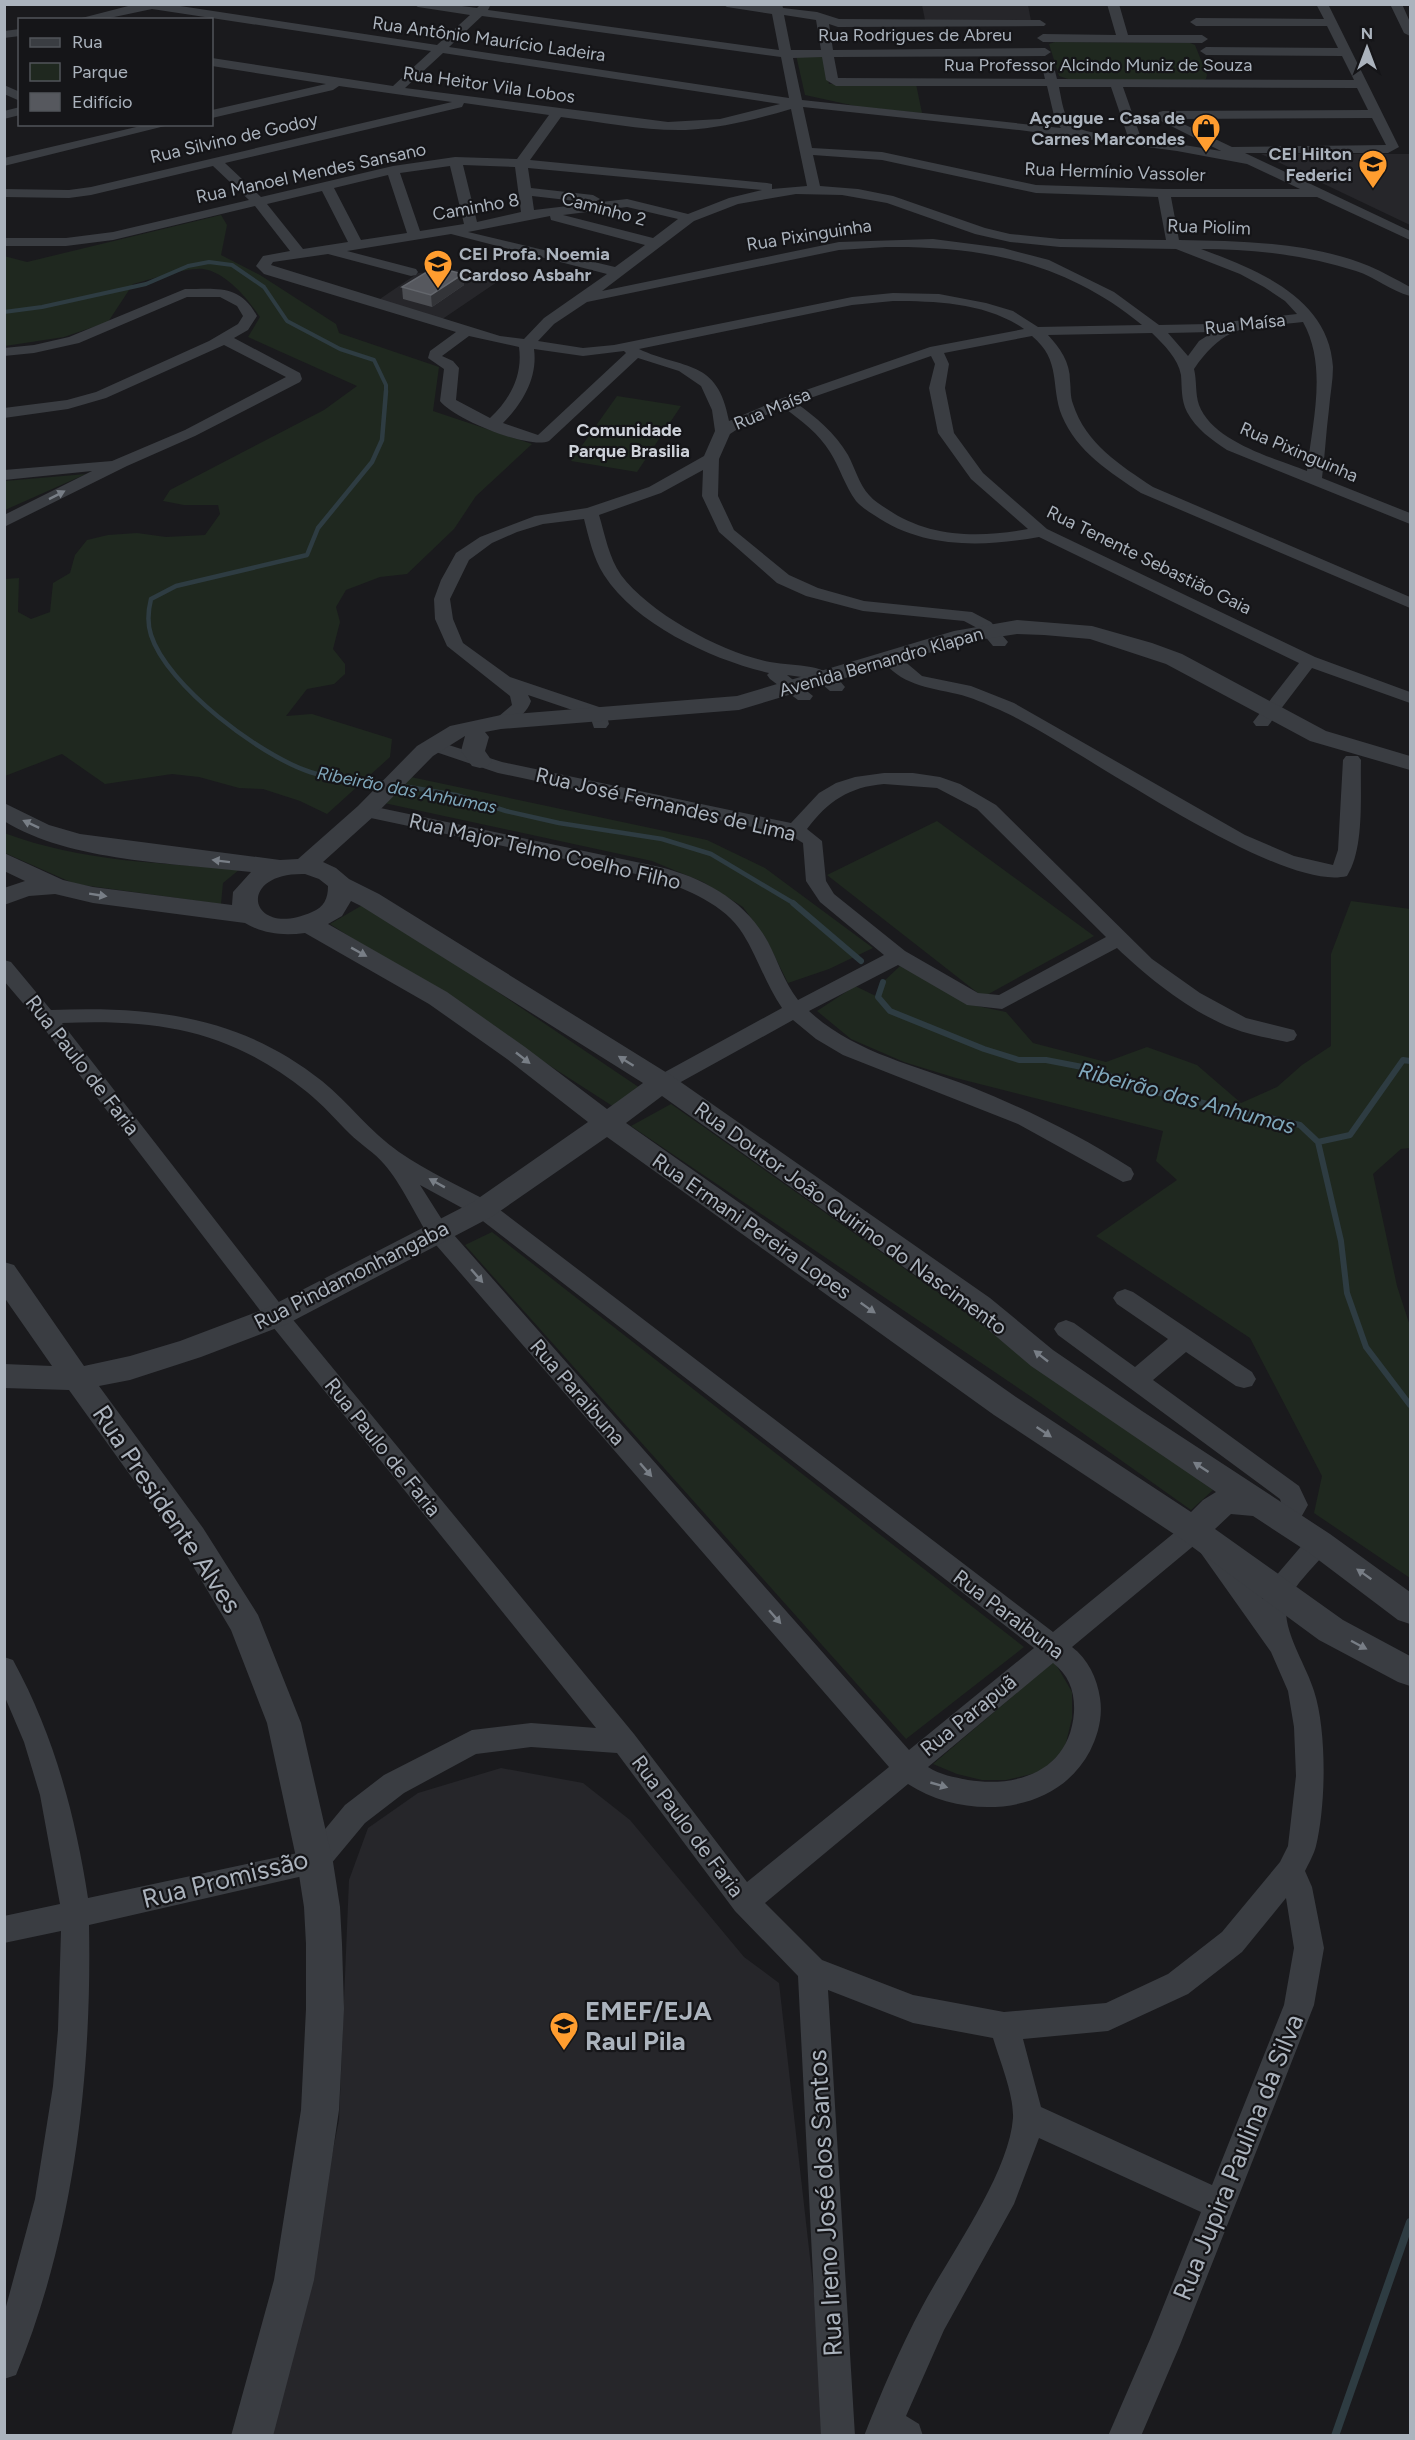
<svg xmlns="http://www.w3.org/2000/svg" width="1415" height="2440" viewBox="0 0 1415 2440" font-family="Figtree,sans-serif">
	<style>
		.built { fill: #26262a }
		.green { fill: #1f281f }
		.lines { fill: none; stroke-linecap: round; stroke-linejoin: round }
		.stream-far3 { stroke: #2e3c42; stroke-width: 4 }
		.stream-far2 { stroke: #2e3c42; stroke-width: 4.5 }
		.stream-far1 { stroke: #2e3c42; stroke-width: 6 }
		.stream { stroke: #2e3c42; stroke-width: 8 }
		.minor { fill: #3a3d42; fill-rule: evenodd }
		.tertiary { fill: #3a3d42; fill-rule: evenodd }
		.wall { fill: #4b4d52 }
		.shaded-wall { fill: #333438 }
		.building { fill: #56585e; stroke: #63666c; stroke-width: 1.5 }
		.oneway { fill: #787e86 }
		.labels { text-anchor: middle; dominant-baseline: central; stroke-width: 4.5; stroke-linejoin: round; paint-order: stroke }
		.far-street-label { font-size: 18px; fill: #abb3bd; stroke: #151518 }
		.far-poi-label { font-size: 18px; font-weight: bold; fill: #abb3bd; stroke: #151518; text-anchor: end }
		.far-neighbourhood-label { font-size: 18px; font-weight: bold; fill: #cdd1d9; stroke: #151518 }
		.far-water-label { font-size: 18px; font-style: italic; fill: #7fa7bb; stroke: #151518 }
		.street-label { font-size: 21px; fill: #abb3bd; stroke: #151518 }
		.water-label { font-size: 22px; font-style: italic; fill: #7fa7bb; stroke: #151518 }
		.near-street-label { font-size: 26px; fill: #abb3bd; stroke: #151518 }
		.near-poi-label { font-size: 26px; font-weight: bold; fill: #abb3bd; stroke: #151518; text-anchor: start }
	</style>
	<rect width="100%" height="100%" fill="#1a1a1d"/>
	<path class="built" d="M922 5H1028L1031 21 925 20Z
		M1261 154H1410V225Z
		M458 270 500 280 441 320 377 301 418 273Z
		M501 1768 583 1783 630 1820 744 1957 779 1983 830 2435 271 2436 306 2285 339 2120 349 1880 368 1828 418 1793Z"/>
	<path class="green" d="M1055 42 1190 43 1195 45 1207 75 1206 79 1201 81 1068 79 1059 76 1049 44Z
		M823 54 829 84H916L922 113 860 107 805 95 796 55Z
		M221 215 227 225 221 255 260 275 336 324 339 333 439 367 433 411 532 444 476 496 454 529 407 574 380 577 346 590 336 607 340 622 333 649 345 664V674L334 684 307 689 286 716 312 714 392 739 390 757 327 814 300 801 263 789 239 788 199 777 172 774 105 784 62 754 5 776V579L19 578 18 612 31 619 50 612 53 583 70 573 75 555 87 540 108 535 137 533 166 537 205 535 220 514 218 505H184L163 501 170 490 324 410 357 386 248 337 260 317C248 299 226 272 203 269 189 267 149 280 133 284L108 322 64 337 5 346 4 256 27 262Z
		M617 396 681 406 637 472 571 461Z
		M86 474 5 510V481Z
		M406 776 707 840 765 868 873 948 829 969 788 983 765 937 743 907 703 882 652 861 384 803Z
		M937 821 1094 936 983 997 827 875Z
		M4 833C83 862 158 863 240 869L223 883 221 904 75 884 5 853Z
		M1351 901 1410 909V1148L1401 1149 1373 1174 1397 1286 1410 1326V1578L1314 1513 1322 1476 1250 1338 1096 1236 1177 1180 1156 1161 1163 1131 956 1078 904 1062 851 1039 817 1011 855 986 878 997 883 982 900 966 977 1006 1006 1012 1033 1043 1106 1062 1147 1047 1197 1065 1241 1103 1277 1087 1302 1065 1331 1046V954Z
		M366 903 640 1088 614 1107 330 924Z
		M671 1104 956 1305 1213 1490 1191 1510 1039 1402 631 1126Z
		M492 1232 1024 1647 906 1739 465 1245Z
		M1054 1661 1072 1692V1718L1064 1751 1040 1772 1006 1780H982L957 1774 933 1764Z"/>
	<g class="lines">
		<path class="stream-far3" d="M4 312 42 307 146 284 188 266 209 262 232 265 264 287 287 321 340 349 374 360 386 385V393"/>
		<path class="stream-far2" d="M386 391 382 440 372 462 318 528 307 555 176 586 151 599C148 611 147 623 151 635 167 686 261 756 310 772 335 780 362 779 387 783
			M397 785 456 795 506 811 559 823 662 839 711 854 795 904"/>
		<path class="stream-far1" d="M793 903 861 961
			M883 982 878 997 890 1011 984 1049 1019 1060H1046L1103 1071 1120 1084 1300 1125 1318 1142 1350 1135 1403 1060 1410 1061
			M1318 1142 1341 1241 1347 1293 1366 1347 1410 1405"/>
		<path class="stream" d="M1335 2436 1410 2222"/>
		<path class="minor" d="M136 4H167L437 45 470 15 418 7 413 4H447L477 8 481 4H491L488 10 779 50 772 14 727 7 722 4 771 6 770 4H782L783 8 817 12 839 19 1040 20 1046 24 1044 26 838 27 829 24 833 50 1045 48 1051 52 1045 56 834 57 838 78 1045 79 1043 71 1049 67 1055 71 1057 79 1354 80 1342 56 1206 55 1200 51 1206 47 1338 48 1327 26H1196L1190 22 1196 18 1324 19 1316 4H1328L1399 147 1388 153H1245L1410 231V240L1317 197H1171L1179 240C1242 241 1310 242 1369 266 1383 272 1397 280 1410 287V296C1391 291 1375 277 1356 271 1306 255 1254 249 1201 249 1258 270 1329 298 1333 367 1333 381 1330 395 1329 409 1326 432 1325 455 1322 478L1410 513V524L1227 450C1212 440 1196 429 1187 412 1181 400 1182 388 1181 375 1178 358 1164 345 1152 333L1048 335C1060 348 1070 362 1070 381 1071 388 1070 396 1073 404 1086 444 1120 465 1153 487L1410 597V608L1141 493C1111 473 1077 452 1062 416 1050 386 1062 361 1032 336L944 353 949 364 945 388 954 433 983 473 1047 529 1315 657 1410 692V703L1312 668 1268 726H1256L1253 722 1299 663 1039 537C983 547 923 549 874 515 868 511 861 507 856 501 845 486 840 468 830 452 819 434 801 420 784 408L748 422 730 434 719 459 718 496 734 530 789 575 818 588 864 601 972 612 991 622 1008 642 1005 646H993L979 629 964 621 863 611 806 596 777 583 719 532 702 496 703 470 661 493 599 515C605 535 609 558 621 575 650 614 723 653 770 662 797 667 827 662 845 687L842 691H830L816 679 787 675 813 696 810 700H798L770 679 767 675 769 673C713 660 636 625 604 575 593 558 589 538 584 519L543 524 517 532 492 543 469 560 450 599 453 619 463 643 510 677 605 709 609 724 606 728H594L590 716 528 695 531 701C527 714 509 729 495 726L492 722 512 705 510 696 447 646 435 619 434 599 441 580 456 553 480 537 535 516 587 508 649 487 704 456 715 431 712 410 701 386 679 371 638 358 549 441C529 450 454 419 440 401L444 369 428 358 430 351 456 332 264 274 256 266 263 256 290 251 255 206 113 240 66 246H4V238H66L113 232 249 200 213 166 91 195 69 198 4 197V189L69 190 91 187 452 102 339 86 333 90 212 118V110L326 84 212 66V58L393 86 431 51 152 9 100 20H74ZM784 15 816 20 821 50H791ZM482 16 781 57 789 98 449 47ZM443 53 780 104 720 119 668 122 405 88ZM822 57 826 80 836 86H1047L1055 120 1061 128 802 100 793 58ZM1059 87H1111L1128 137C1113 135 1076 134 1068 120 1063 111 1061 97 1059 87ZM1123 87 1357 88 1368 110 1163 111 1159 112 1155 118 1221 151 1141 138ZM464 103 549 115 517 159 455 157 393 166 261 197 225 163 462 107ZM803 107 1019 130 1177 151 1247 164 1300 189H1164L1036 185 882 152 812 148ZM791 109 807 186 772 189V184L767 183 530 160 561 117C602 122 644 131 686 130 722 128 757 119 791 109ZM1372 118 1386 145 1232 147 1173 119ZM813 155 882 160 1036 193 1158 197 1166 240 1060 239 1010 234 985 228 893 196 858 189 820 186ZM463 165 515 167 521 212 477 222ZM450 166 464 224 420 231 400 173ZM528 168 762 190 729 198 688 214 627 199 534 210 532 196 593 203 600 199 593 195 531 188ZM388 175 407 233 361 240 334 188ZM322 191 348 242 303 249 267 204ZM796 194 842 195 887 203 975 234 1010 242 1060 247 1176 249 1240 274 1264 287 1285 301 1297 314 1209 324 1159 325 1114 292 1049 260 1003 248 933 239 839 242 602 291 694 221 738 204ZM627 207 678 219 653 238 563 215ZM550 216 551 220 645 245 615 267 468 232ZM451 234 607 274 544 318 524 339 500 336 271 265 273 262 328 254 411 276 416 275 418 272 416 269 347 251ZM886 247C982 246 1065 262 1142 325L1038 327 1013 311 986 303 939 294 893 293 852 297 614 345 583 348 538 341 554 324 587 302 839 250ZM893 301C937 301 987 303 1024 329L930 347 780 399 729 421C718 358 683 370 639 349L852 305ZM1303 322C1328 367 1312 423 1307 471 1274 458 1213 442 1199 405 1195 393 1197 381 1194 369 1227 321 1250 328 1303 322ZM1213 332 1199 341 1188 356 1168 333ZM469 336 519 347C523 376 510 399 490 418L456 400 459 368 453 361 442 356ZM534 349 583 356 624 351 626 353 538 435 503 423C522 404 538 378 534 349ZM931 356 935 364 929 388 938 433 971 479 1028 529C980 538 929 538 887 509 881 505 874 501 869 495 859 484 855 468 848 455 835 433 816 417 796 403Z
			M1107 4H1119L1128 35H1202L1208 39 1202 43 1043 42 1037 38 1043 34 1116 35Z
			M1390 4H1402L1410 22V36L1404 33Z
			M20 29V36L4 38V31Z
			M4 85 20 92V101L4 94Z
			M20 107V115L4 119V111Z
			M149 124H173L4 166V158Z
			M185 289C217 289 240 284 257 316L248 330 234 338 300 373 302 379 300 382 195 436 127 466 4 527V515L92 471 4 480V470L112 461 185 430 286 377 224 345 106 398 68 409 4 418V408L67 400 96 392 209 341 238 324 243 316 237 306 220 297H187L79 343 34 353 4 356V348L34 345 69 337Z
			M890 653 896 654 922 676 971 686 1014 703 1245 835 1294 856 1333 865 1338 850 1343 760 1346 756H1358L1361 760C1360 793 1365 848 1347 876 1278 894 1072 742 1000 710 986 704 971 697 957 694 927 687 900 685 881 658L884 654Z
			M433 740 502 762 791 823 819 793 836 783 855 777 884 773H913L940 777 960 784 996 805 1152 959 1200 993 1246 1018 1294 1030 1297 1035 1294 1040 1287 1042C1269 1038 1249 1035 1232 1028 1191 1012 1148 978 1117 948L1002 1009 967 1005 898 965 809 1011C853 1052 914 1065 969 1086 1026 1109 1079 1135 1131 1168L1134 1174 1131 1180 1123 1182 1018 1124 843 1055 816 1039 793 1020 670 1088 662 1090 654 1088 651 1083 654 1078 782 1008C766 985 758 958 743 934 725 904 687 890 655 878L366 817 359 815 357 811 359 807 366 805 660 867C704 878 746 901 768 942 778 961 784 982 798 1000L884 955 820 902 806 881 803 843 790 835 498 773 427 749 424 745 427 741ZM884 784 937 788 977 809 1106 937 999 995 978 993 905 951 834 894 826 881 822 841 807 829C828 801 849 787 884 784Z
			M4 960 11 962 51 1010C153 1006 240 1016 322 1081 349 1103 370 1132 399 1152 428 1172 460 1186 491 1203L1053 1632 1185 1524 1194 1521 1203 1524 1207 1531 1203 1538 1072 1647C1088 1659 1097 1678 1100 1698 1103 1717 1098 1735 1090 1751 1056 1816 965 1821 908 1784L765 1903 822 1960 913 1995 1004 2012 1106 2003 1168 1974 1222 1932 1280 1862 1288 1846 1296 1776 1294 1727 1288 1691 1271 1652 1198 1549 1202 1542 1211 1538 1220 1542 1263 1599 1268 1585 1310 1536 1319 1533 1328 1536 1332 1543 1328 1550C1316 1565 1287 1591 1286 1609 1285 1635 1307 1667 1314 1691 1327 1731 1326 1805 1316 1846 1314 1854 1309 1863 1305 1871L1312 1887 1324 1948 1314 2005 1180 2345 1141 2436H1108L1151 2337 1201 2212 1039 2138 1014 2204 944 2330 906 2416 919 2424 923 2436H864C881 2393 900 2348 922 2307 949 2256 1009 2174 1013 2118 1014 2095 1000 2061 993 2038L913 2023 828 1990 855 2436H821L798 1976 735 1911 617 1753 531 1747 476 1754 404 1793 365 1823 325 1871 89 1925C92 2076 74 2234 16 2375L4 2379V2314L35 2199 53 2086 58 2030 61 1931 4 1943V1916L60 1904 40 1795 24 1742 4 1695V1657L13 1660C54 1735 75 1814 88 1898L307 1851 345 1805 384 1775 472 1730 531 1723 596 1728 269 1322 39 1022 4 981ZM62 1023C158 1019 230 1030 307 1092 322 1104 336 1120 350 1134 360 1144 375 1153 384 1164 401 1183 416 1216 430 1238L889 1767 747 1882 634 1734 285 1310ZM420 1185 475 1215 1034 1648 909 1750 446 1226ZM1053 1663C1069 1675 1075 1692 1074 1712 1070 1770 1019 1788 968 1780 954 1777 940 1775 928 1767ZM1286 1898 1294 1948 1284 2005 1212 2185 1041 2107 1023 2039 1108 2031 1188 1994 1242 1952Z
			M1125 1289 1133 1292 1252 1372 1256 1379 1252 1386 1244 1388 1236 1386 1186 1352 1153 1380 1299 1486 1308 1505 1295 1528 1286 1531 1277 1528 1273 1521 1282 1505 1280 1499 1058 1335 1054 1329 1058 1323 1066 1320 1074 1323 1135 1367 1168 1339 1117 1304 1113 1298 1117 1292Z"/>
		<path class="tertiary" d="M1017 620 1092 626 1152 643 1182 654 1326 731 1410 756V770L1310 741 1166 664 1090 639 1044 635 1017 634 965 642 739 710 501 729 485 732 489 737 485 751 492 761 488 766 480 768 472 766 461 751 465 736 433 756 374 816 323 862 336 868 349 879 379 894 672 1076 990 1298 1053 1350 1142 1411 1330 1534 1410 1592V1624L1398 1620 1308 1552 1253 1516 1231 1514 1215 1529 1343 1620 1410 1656V1686L1398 1682 1319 1640 1183 1540 994 1415 607 1137 493 1216 287 1324 201 1357 130 1380 99 1386 203 1528 258 1615 301 1723 333 1862 340 1907 342 1944 344 2009 339 2110 314 2280 273 2436H231L274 2280 301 2110 306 2009V1944L304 1907 297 1862 267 1723 231 1630 181 1546 69 1390 4 1388V1364L52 1366 4 1297V1262L14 1265 84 1366 130 1356 180 1341 267 1308 473 1202 588 1122 507 1059 429 1004 305 933C283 936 264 934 245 923L93 903 55 894 29 896 4 905V888L25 881 4 871V853L63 880 93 887 232 905 233 892 251 872C176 863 70 862 4 821V803L49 825 80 834 280 860 298 859 358 806 417 746 450 726 501 715 737 696 954 631ZM305 874 319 879 328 886C328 899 324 907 312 912 249 940 234 872 305 874ZM351 901 361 906 643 1083 607 1109 525 1047 447 992 328 924 342 916ZM662 1096 970 1314 1031 1366 1216 1492 1203 1500 1191 1512 1016 1397 626 1123Z"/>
	</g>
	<path class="wall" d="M463 274 464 285 432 307 403 299 402 287Z"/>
	<path class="shaded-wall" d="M463 274 464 285 432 307 431 295Z"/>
	<path class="building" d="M435 267 463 274 431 295 402 287Z"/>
	<defs><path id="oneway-solid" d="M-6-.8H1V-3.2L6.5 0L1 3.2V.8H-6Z" transform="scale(1.5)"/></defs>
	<g class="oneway">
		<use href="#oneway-solid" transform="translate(57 495) rotate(-27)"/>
		<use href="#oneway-solid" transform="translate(31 824) rotate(-155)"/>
		<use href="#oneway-solid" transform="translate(221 861) rotate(-173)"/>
		<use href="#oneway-solid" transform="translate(98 895) rotate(9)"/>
		<use href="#oneway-solid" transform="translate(359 952) rotate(29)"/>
		<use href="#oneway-solid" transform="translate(523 1058) rotate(38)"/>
		<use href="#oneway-solid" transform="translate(626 1061) rotate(-148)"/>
		<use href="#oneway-solid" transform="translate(437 1183) rotate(-151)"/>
		<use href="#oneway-solid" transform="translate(477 1276) rotate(49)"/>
		<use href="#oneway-solid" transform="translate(868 1308) rotate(35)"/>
		<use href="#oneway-solid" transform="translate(1041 1356) rotate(-142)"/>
		<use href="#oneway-solid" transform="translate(1044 1432) rotate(34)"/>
		<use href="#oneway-solid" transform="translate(1201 1467) rotate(-147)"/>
		<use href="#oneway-solid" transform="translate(646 1470) rotate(49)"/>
		<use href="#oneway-solid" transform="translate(1364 1574) rotate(-145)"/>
		<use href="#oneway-solid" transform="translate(775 1617) rotate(49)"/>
		<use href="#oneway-solid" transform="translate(1359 1645) rotate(28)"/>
		<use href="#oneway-solid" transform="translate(939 1785) rotate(16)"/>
	</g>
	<defs>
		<g id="shop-pin" transform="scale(1.5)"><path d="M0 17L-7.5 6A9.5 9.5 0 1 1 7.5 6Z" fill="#ff9d2f" stroke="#151518"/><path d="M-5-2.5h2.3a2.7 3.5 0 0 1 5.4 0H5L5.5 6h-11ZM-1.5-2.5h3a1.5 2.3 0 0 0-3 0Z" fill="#111"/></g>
		<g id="school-pin" transform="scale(1.5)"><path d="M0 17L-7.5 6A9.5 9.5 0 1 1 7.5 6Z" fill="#ff9d2f" stroke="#151518"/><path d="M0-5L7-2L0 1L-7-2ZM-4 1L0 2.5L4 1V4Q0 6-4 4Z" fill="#111"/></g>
	</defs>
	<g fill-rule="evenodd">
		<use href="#shop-pin" x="1206" y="128"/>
		<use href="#school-pin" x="1373" y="164"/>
		<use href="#school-pin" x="438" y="264"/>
		<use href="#school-pin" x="564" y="2026"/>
	</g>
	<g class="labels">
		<g class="far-street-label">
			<text x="915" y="35">Rua Rodrigues de Abreu</text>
			<text transform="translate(489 39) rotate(8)">Rua Antônio Maurício Ladeira</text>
			<text x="1098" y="65">Rua Professor Alcindo Muniz de Souza</text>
			<text transform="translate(489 85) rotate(8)">Rua Heitor Vila Lobos</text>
			<text transform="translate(234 138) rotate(-13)">Rua Silvino de Godoy</text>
			<text transform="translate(1115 172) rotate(2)">Rua Hermínio Vassoler</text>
			<text transform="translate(311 173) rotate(-12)">Rua Manoel Mendes Sansano</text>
			<text transform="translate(476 207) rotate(-10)">Caminho 8</text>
			<text transform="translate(604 209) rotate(15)">Caminho 2</text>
			<text transform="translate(1209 227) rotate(2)">Rua Piolim</text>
			<text transform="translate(809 235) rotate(-9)">Rua Pixinguinha</text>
			<text transform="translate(1245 324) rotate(-6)">Rua Maísa</text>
			<text transform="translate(772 409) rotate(-23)">Rua Maísa</text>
			<text transform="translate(1299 452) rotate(23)">Rua Pixinguinha</text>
			<text transform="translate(1149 560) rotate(26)">Rua Tenente Sebastião Gaia</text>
			<text transform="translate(881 662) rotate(-16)">Avenida Bernandro Klapan</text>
		</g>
		<g class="far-poi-label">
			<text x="1185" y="118">Açougue - Casa de<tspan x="1185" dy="21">Carnes Marcondes</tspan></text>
			<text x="1352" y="154">CEI Hilton<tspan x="1352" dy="21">Federici</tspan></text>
			<text x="459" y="254" text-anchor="start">CEI Profa. Noemia<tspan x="459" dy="21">Cardoso Asbahr</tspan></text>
		</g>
		<g class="far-neighbourhood-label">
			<text x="629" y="430">Comunidade<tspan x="629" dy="21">Parque Brasilia</tspan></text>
		</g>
		<g class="far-water-label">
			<text transform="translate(407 790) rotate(11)">Ribeirão das Anhumas</text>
		</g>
		<g class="street-label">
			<text transform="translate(666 804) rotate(13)">Rua José Fernandes de Lima</text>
			<text transform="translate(545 851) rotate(13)">Rua Major Telmo Coelho Filho</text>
			<text transform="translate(83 1065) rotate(52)">Rua Paulo de Faria</text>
			<text transform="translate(851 1218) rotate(36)">Rua Doutor João Quirino do Nascimento</text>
			<text transform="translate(752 1226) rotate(35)">Rua Ermani Pereira Lopes</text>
			<text transform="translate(351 1275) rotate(-27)">Rua Pindamonhangaba</text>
			<text transform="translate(578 1392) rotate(49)">Rua Paraibuna</text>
			<text transform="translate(383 1447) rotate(51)">Rua Paulo de Faria</text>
			<text transform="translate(1009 1614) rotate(37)">Rua Paraibuna</text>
			<text transform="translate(968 1715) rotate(-39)">Rua Parapuã</text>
			<text transform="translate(688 1826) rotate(53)">Rua Paulo de Faria</text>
		</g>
		<g class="water-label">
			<text transform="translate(1187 1098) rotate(15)">Ribeirão das Anhumas</text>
		</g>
		<g class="near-street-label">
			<text transform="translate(167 1509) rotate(56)">Rua Presidente Alves</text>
			<text transform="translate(225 1879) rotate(-14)">Rua Promissão</text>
			<text transform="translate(1238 2157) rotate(-68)">Rua Jupira Paulina da Silva</text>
			<text transform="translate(825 2203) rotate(-93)">Rua Ireno José dos Santos</text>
		</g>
		<g class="near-poi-label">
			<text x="585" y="2011">EMEF/EJA<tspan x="585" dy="30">Raul Pila</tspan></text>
		</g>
	</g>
	<rect width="1415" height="2440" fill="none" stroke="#abb3bd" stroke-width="12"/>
	<rect x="18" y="18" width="195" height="108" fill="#151518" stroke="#51545a" stroke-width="1.5"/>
	<rect x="30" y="38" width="30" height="9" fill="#3a3d42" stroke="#51545a" stroke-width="1.5"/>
	<text x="72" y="48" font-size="18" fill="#abb3bd">Rua</text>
	<rect x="30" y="63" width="30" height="18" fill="#1f281f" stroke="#51545a" stroke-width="1.5"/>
	<text x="72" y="78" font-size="18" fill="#abb3bd">Parque</text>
	<rect x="30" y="93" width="30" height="18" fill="#56585e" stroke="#51545a" stroke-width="1.5"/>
	<text x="72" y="108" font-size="18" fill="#abb3bd">Edifício</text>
	<g transform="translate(1367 48)" stroke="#151518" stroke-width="4.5" paint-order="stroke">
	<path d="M0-4.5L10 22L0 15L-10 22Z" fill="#abb3bd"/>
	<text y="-9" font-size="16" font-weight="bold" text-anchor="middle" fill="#abb3bd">N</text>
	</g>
</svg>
